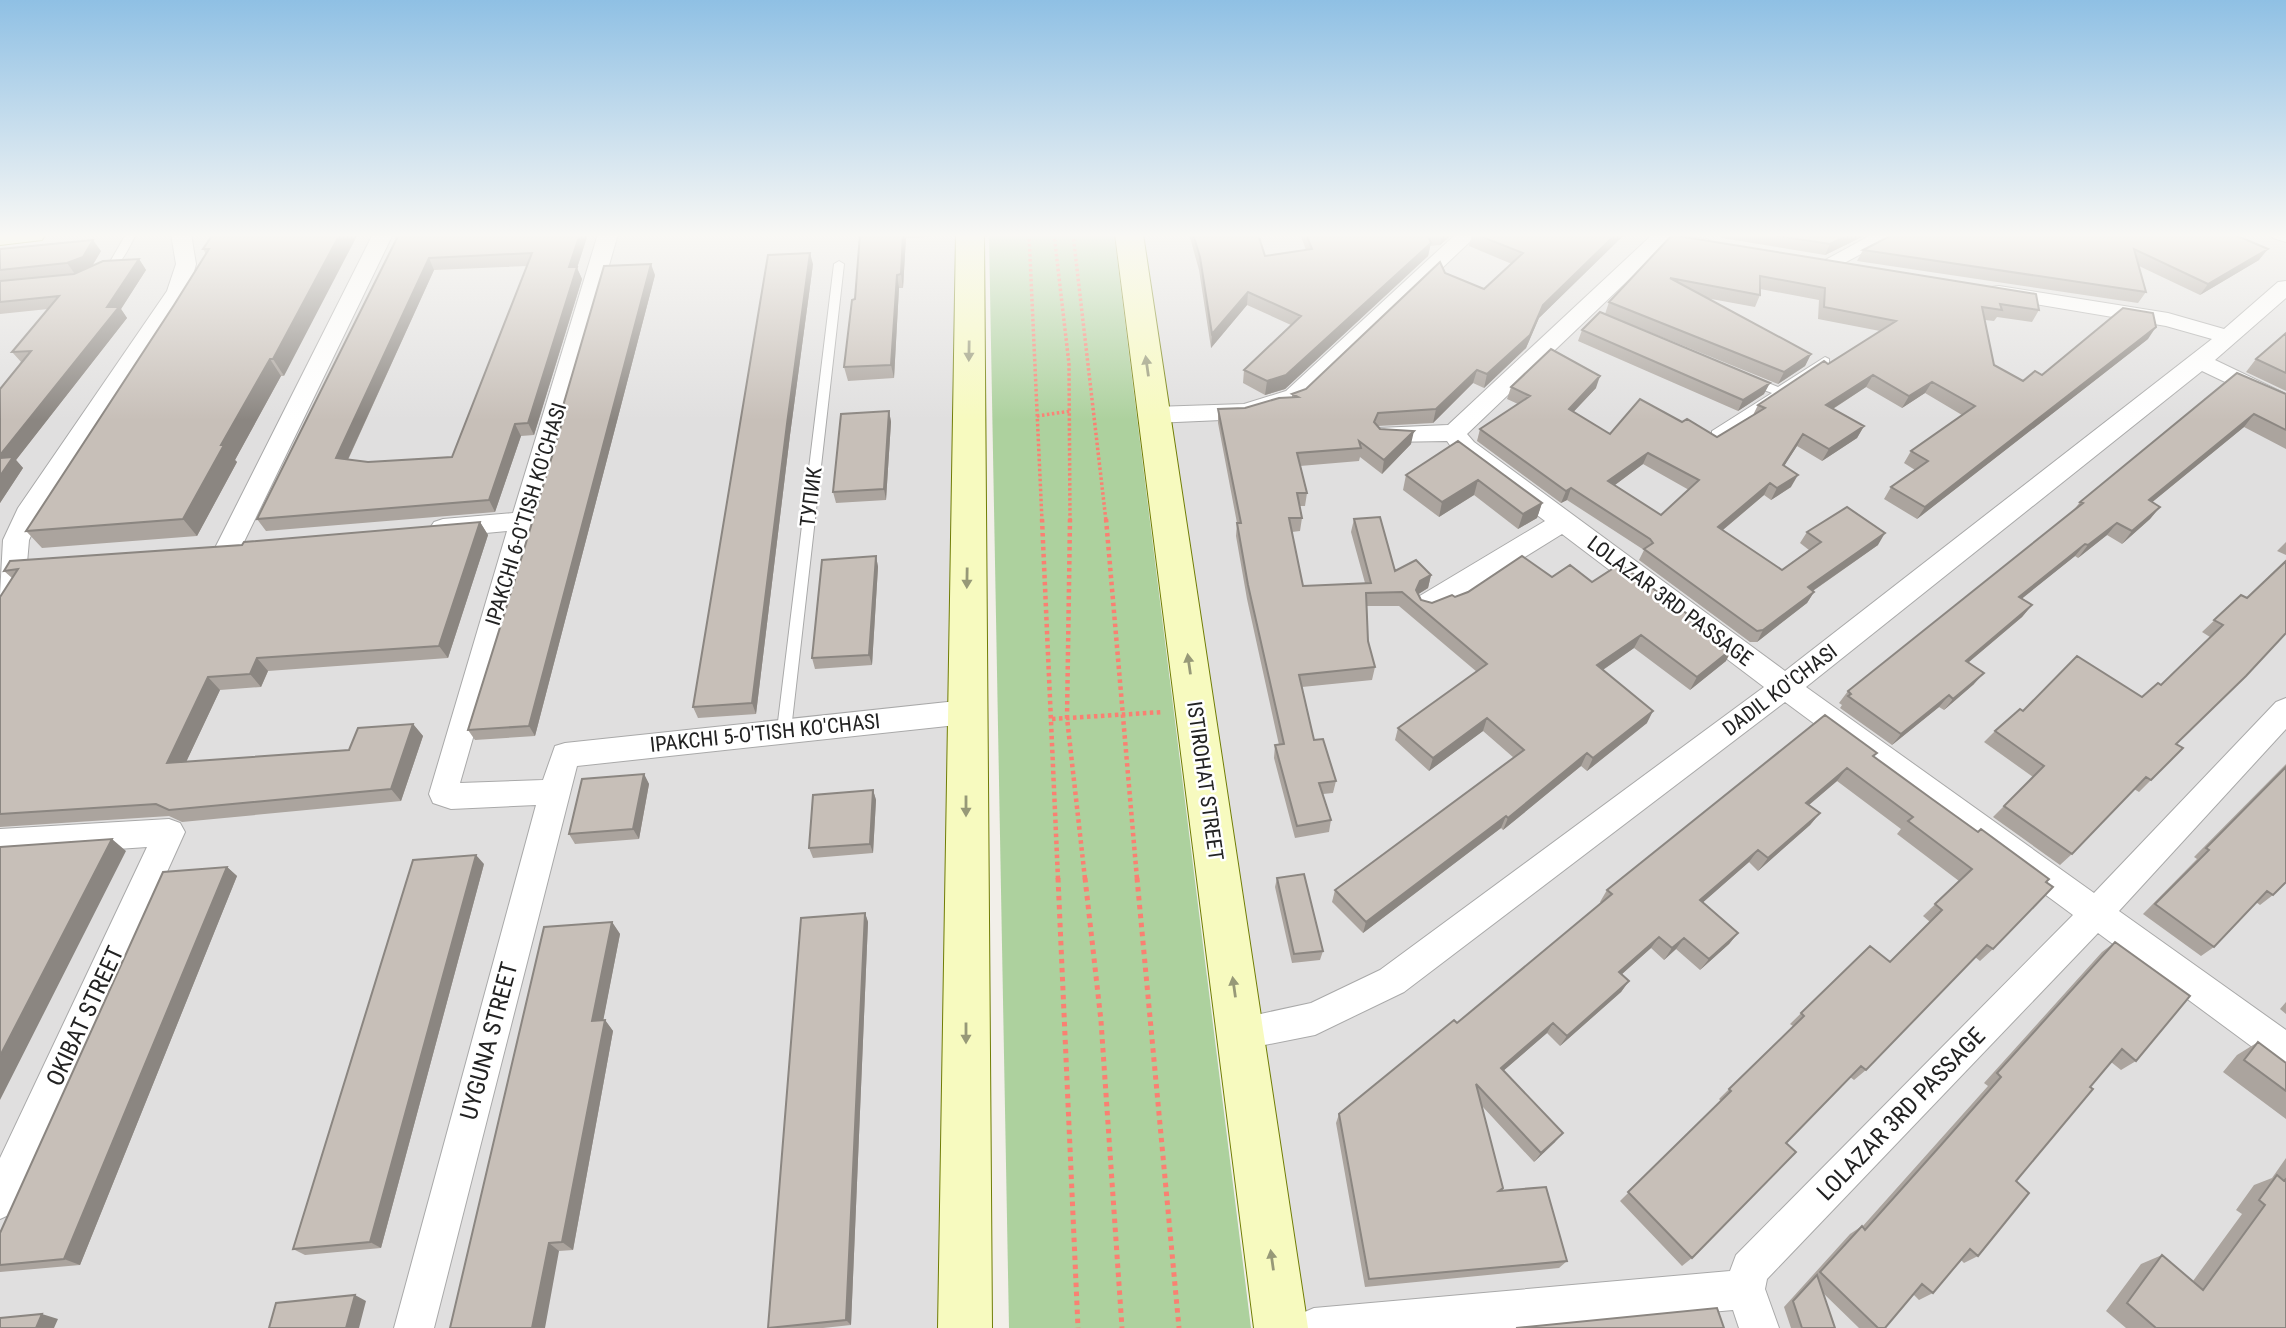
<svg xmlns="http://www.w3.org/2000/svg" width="2286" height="1328" viewBox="0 0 2286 1328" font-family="'Roboto Condensed',sans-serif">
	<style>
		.residential { fill: #e0dfdf }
		.forest { fill: #add19e }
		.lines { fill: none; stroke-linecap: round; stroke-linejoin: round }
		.lane-casing { stroke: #a9a9a9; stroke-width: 2 }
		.street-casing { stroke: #a9a9a9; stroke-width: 2 }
		.secondary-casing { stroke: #707d05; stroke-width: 2 }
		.path-far2 { stroke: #fa8072; stroke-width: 3.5; stroke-dasharray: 2.5 2.5; stroke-linecap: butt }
		.path-far1 { stroke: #fa8072; stroke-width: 4.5; stroke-dasharray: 3.5 3.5; stroke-linecap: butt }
		.path { stroke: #fa8072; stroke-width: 5; stroke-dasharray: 4.5 4.5; stroke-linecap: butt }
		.lane { fill: #fff; fill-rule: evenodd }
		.street { fill: #fff; fill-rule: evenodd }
		.secondary { fill: #f7fabf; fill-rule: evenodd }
		.wall { fill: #aba49e; fill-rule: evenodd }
		.shaded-wall { fill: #8b8681 }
		.building { fill: #c7bfb8; stroke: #8b8681; stroke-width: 2; fill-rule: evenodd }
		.oneway { fill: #979978 }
		.labels { text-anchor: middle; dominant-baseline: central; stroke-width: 5; stroke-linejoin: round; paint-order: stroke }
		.street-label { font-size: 21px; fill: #222; stroke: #fff }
		.near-street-label { font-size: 24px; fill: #222; stroke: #fff }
	</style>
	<rect width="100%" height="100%" fill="#f2efe9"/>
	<path class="residential" d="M0 234H958L949 1328H0Z
		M1129 234H2286V1328H1281Z"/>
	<path class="forest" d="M989 234H1114L1251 1328H1009Z"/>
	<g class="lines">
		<g class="lane-casing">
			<path id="lane" d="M126 234H136C127 251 120 272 98 271V267L110 262Z
				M839 261 844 264 791 730 789 734H779L777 730 834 264Z
				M1825 357 1829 359V363L1783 395H1777L1776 400 1720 437H1712V431L1772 393 1748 384V378H1756L1778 387Z"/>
		</g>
		<g class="street-casing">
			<path id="street" d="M171 234H191L196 264 189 291 43 510 29 540 27 563 9 592 0 595 3 540 18 508 167 291 176 264Z
				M373 234H393L242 546 238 553 229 555 220 553 216 546Z
				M598 234H618L460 783 543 780 555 746 565 743 966 700 976 704 980 712 976 720 966 724 577 766 434 1328H394L536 805 451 809 433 803 429 794 507 531 443 537 434 534 430 528 434 522 443 519 513 513Z
				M1456 234H1478L1302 401 1244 419 1154 423 1146 420 1142 415 1146 410 1154 407 1244 404 1286 391Z
				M1653 234 1707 239 1717 245 1707 251 1666 244 1467 434 1474 442 1785 671 2212 339 2166 326 1999 298 1991 297 1988 292 1991 287 1999 286 2168 313 2224 329 2278 282 2286 281V298L2215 360 2286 394V411L2202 371 1806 687 2094 893 2276 702 2286 698V729L2119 911 2286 1030V1068L2274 1063 2098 933 1767 1279 1765 1289 1779 1328H1739L1733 1310 1533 1328H1294L1300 1314 1314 1308 1730 1271 1736 1255 2073 915 1785 702 1404 992 1315 1035 1240 1050 1228 1045 1223 1033 1228 1021 1311 1003 1380 970 1764 687 1562 534 1438 611 1428 614 1418 611 1415 604 1418 597 1545 521 1456 454 1447 441 1386 442 1378 440 1374 434 1378 428 1448 425Z
				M1873 234H1898L1835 268H1821L1818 264Z
				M2270 234H2286V242L2273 238Z
				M169 819 180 823 185 832 13 1213 0 1219V1158L147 847 0 857V829Z"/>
		</g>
		<g class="secondary-casing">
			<path id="secondary" d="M0 234H46L42 240 0 245Z
				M956 234H984L992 1328H938Z
				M1115 234H1143L1308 1328H1254Z"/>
		</g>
		<path class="path-far2" d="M1029 234 1042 521
			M1054 234 1069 364 1070 521
			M1073 234 1106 521
			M1037 416 1071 411"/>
		<path class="path-far1" d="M1042 519 1058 879
			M1070 519 1067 718 1085 879
			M1106 519 1137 879
			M1052 719 1163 712"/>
		<path class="path" d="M1058 878 1078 1328
			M1085 878 1101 1021 1122 1328
			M1137 878 1179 1328"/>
		<use href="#lane" class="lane"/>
		<use href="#street" class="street"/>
		<use href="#secondary" class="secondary"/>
	</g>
	<path class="wall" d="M213 234 284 376H281L235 460 237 462 197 536 42 548 26 531 174 305 206 254 203 249Z
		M399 234H588L577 268 582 279 534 435 521 436 495 512 266 531 257 519ZM527 266 452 457 368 462 348 460 434 270Z
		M860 234H930V237L906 238 903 288H899L894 378 848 381 844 367 855 299Z
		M1189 234H1258L1265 256 1306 250 1300 234H1453L1440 245 1430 246 1428 256 1285 389 1265 395 1243 383 1244 370 1291 325 1247 305 1211 348 1199 270Z
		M1472 234H1625L1539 318 1526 348 1484 388 1473 383 1433 423 1378 426 1380 429 1411 444 1382 474 1360 457 1359 461 1300 466 1307 493 1305 506H1300L1302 518 1300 531 1292 532 1303 586 1365 583 1351 532 1354 519 1395 571 1431 575 1428 588 1418 594 1421 600 1432 603 1455 597 1552 577 1592 582 1726 661 1690 690 1634 648 1603 670 1647 723 1587 771 1581 766 1503 830 1501 828 1363 933 1332 902 1335 890 1514 758 1483 731 1429 771 1395 740 1398 728 1477 672 1399 606H1367L1368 641 1375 667 1372 680 1302 687 1314 740 1336 781 1333 793 1323 794 1331 820 1329 832 1295 838 1274 758 1275 745H1279L1247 599 1236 536 1237 523 1218 423V409L1245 408 1292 397V394L1306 389 1445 273 1484 289 1512 264 1469 246Z
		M1718 234H1868L1825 255 1722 238Z
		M2233 234 2259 260 2200 295 2139 266 2146 292 2138 303 1857 261 1863 250Z
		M1672 235 2039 310 2032 322 1997 317 1994 321 1985 320 1994 365 2023 381 2148 339 1917 519 1884 499 1891 487 1915 470 1904 463 1911 451 1962 415 1925 393 1902 408 1866 387 1833 409 1864 426 1857 438 1822 461 1797 446 1784 466 1791 487 1771 500 1764 495 1723 530 1782 570 1809 550 1800 543 1807 532 1878 545 1813 591 1814 592 1807 603 1757 642H1750L1639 560 1644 550 1567 500 1561 503 1477 441 1480 429 1518 404 1507 399 1511 387 1596 388 1573 412 1610 434 1682 422 1717 437 1753 415 1758 405 1828 364 1880 331 1818 319 1819 300 1760 289V295L1755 307 1706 298 1811 354 1805 366 1778 384 1605 314 1609 302ZM1643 464 1689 490 1661 515 1615 485Z
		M0 249 101 251 92 266 139 259 146 270 121 309 127 318 16 460 23 468 0 503V389L22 363 12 352 48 309 0 314Z
		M813 264 790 435 756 714 698 718 693 707Z
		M655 275 535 736 475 740 468 730 513 586 560 427 558 423Z
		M1582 330 1764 394 1738 411 1578 341Z
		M2286 333V391L2246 372 2256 359Z
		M2286 394V449L2244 427 2152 502 2160 507 2150 519 2122 544 2107 535 2078 558 2075 556 2022 598 2032 605 2022 617 1969 662 1974 684 1944 710 1939 707 1892 745 1840 708 1842 705 1839 703 1848 691 2073 511 2080 502Z
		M889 411 891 422 886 500 836 503 833 492Z
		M1458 441 1542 503 1537 518 1518 529 1474 495 1439 517 1403 490 1406 475Z
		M480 522 488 535 448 658 268 671 261 687 220 690 186 762 349 750 413 724 423 736 401 801 182 822 169 816 0 827V597L12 578 4 571 242 545Z
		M2286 542V555L2277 551Z
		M876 556 878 567 872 665 815 669 812 658Z
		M2241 595 2247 598 2176 744 2151 780 2139 792 2134 789 2072 854 2060 865 1993 817 2033 777 1984 742 1995 731 2023 711 2142 697 2161 685 2210 637 2202 632Z
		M1825 715 1874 757 1978 832 1993 949 1980 961 1975 957 1866 1070 1854 1080 1850 1077 1786 1143 1692 1258 1682 1266 1620 1201 1721 1101 1719 1099 1793 1026 1790 1024 1870 946 1890 962 1930 922 1923 916 1959 881 1897 834 1901 829 1837 781 1809 805 1820 813 1810 825 1758 871 1749 862 1703 902 1738 933 1729 944 1700 970 1676 949 1664 960 1651 948 1622 974 1629 981 1621 992 1560 1046 1547 1033 1503 1071 1555 1142 1534 1162 1482 1106 1503 1188 1500 1191 1567 1261 1559 1268 1365 1287 1336 1123 1339 1114 1457 1023 1601 903 1600 902 1607 890Z
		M2286 764V882L2273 895 2260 905 2256 902 2214 947 2201 956 2143 914 2197 859 2194 857Z
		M644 774 649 784 639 839 575 844 569 834Z
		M873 790 876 800 873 853 813 858 809 848Z
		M484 864 381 1248 305 1255 293 1249Z
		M227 867 237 876 80 1265 0 1272V1233Z
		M1277 878 1323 951 1320 960 1292 963 1275 887Z
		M865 913 868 922 851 1325 823 1328H768Z
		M612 922 620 934 603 1020H605L613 1031 573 1250 559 1251 450 1328Z
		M2115 942 2136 1061 2121 1070 2111 1062 2090 1087 2016 1181 1978 1256 1964 1263 1961 1260 1933 1293 1919 1300 1913 1294 1885 1328H1859L1822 1292 1835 1328H1791L1784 1307 1850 1234 1862 1226V1227L1988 1086 1984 1083 2102 952Z
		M2286 1002V1014L2280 1009Z
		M2258 1042 2286 1063V1119L2223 1072 2237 1055Z
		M2286 1158V1328H2126L2106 1311 2141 1264 2162 1255 2193 1281 2242 1214 2236 1210 2254 1185 2272 1178Z"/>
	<path class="shaded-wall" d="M340 234H358L284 376 273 359Z
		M580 234H588L577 268 582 279 534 435 528 423 569 267Z
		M903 234H905L906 238 903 288 901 274Z
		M1442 234H1453L1440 245Z
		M1616 234H1625L1539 318 1526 348 1484 388 1487 374 1543 305Z
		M1851 234H1868L1825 255 1830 244Z
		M93 240 101 251 91 268 75 274 67 263Z
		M1431 243 1428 256 1285 389 1265 395 1267 381Z
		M2268 249 2259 260 2200 295 2208 284Z
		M810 253 813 264 790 435 756 714 752 703 787 424Z
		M429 258 434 270 343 470 336 458Z
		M139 259 146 270 121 309 127 318 16 460 23 468 0 503V455L107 307Z
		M651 264 655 275 535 736 529 726Z
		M897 275 899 288 894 378 891 365Z
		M1248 292 1247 305 1211 348 1212 334Z
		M2156 327 2148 339 1917 519 1925 507Z
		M1811 354 1805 366 1778 384 1784 372Z
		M270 359 281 376 235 460 237 462 197 536 183 519 221 445Z
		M1477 370 1473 383 1433 423 1436 409Z
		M1873 375 1866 387 1820 417 1826 405Z
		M1600 376 1596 388 1565 421 1569 409Z
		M1932 382 1925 393 1902 408 1909 396Z
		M1770 383 1764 394 1738 411 1743 400Z
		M889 411 891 422 886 500 884 489Z
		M2254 414 2244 427 2139 513 2149 500Z
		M515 424 521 436 495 512 489 500Z
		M1864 426 1857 438 1822 461 1829 449Z
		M1414 431 1411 444 1382 474 1384 460Z
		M1803 434 1797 446 1777 477 1783 465Z
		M1648 453 1643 464 1604 493 1608 481Z
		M1798 475 1791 487 1771 500 1777 488Z
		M1478 480 1474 495 1439 517 1442 502Z
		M1770 483 1764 495 1712 539 1718 527Z
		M1571 488 1567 500 1561 503 1566 491Z
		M1542 503 1537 518 1518 529 1523 514Z
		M2160 507 2150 519 2122 544 2132 531Z
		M480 522 488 535 448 658 439 646Z
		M2117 523 2107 535 2078 558 2088 545Z
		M1885 533 1878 545 1801 599 1808 587Z
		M2085 544 2075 556 2009 609 2019 597Z
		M876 556 878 567 872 665 869 655Z
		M1431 575 1428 588 1417 595 1413 603 1416 590 1420 581Z
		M1814 592 1807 603 1757 642 1763 630Z
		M2032 605 2022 617 1957 672 1966 661Z
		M1641 635 1634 648 1591 678 1597 665Z
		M1733 648 1726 661 1690 690 1697 677Z
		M257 658 268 671 261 687 250 674Z
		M1984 673 1974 684 1944 710 1953 699Z
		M208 677 220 690 180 775 167 763Z
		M1949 695 1939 707 1892 745 1901 734Z
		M1653 711 1647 723 1587 771 1593 758Z
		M1487 718 1483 731 1429 771 1433 758Z
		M413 724 423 736 401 801 391 789Z
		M1587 753 1581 766 1503 830 1508 818Z
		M1847 768 1837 781 1797 815 1806 803Z
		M644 774 649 784 639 839 633 829Z
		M873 790 876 800 873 853 870 844Z
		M1820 813 1810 825 1758 871 1768 858Z
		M1506 816 1501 828 1363 933 1366 922Z
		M112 839 126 851 0 1100V1056Z
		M1758 850 1749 862 1692 912 1700 900Z
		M476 855 484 864 381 1248 370 1242Z
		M227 867 237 876 80 1265 64 1259Z
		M865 913 868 922 851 1325 846 1320Z
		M612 922 620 934 601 1032 592 1021Z
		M1738 933 1729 944 1700 970 1709 959Z
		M1659 937 1651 948 1612 983 1619 972Z
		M1684 938 1676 949 1664 960 1672 948Z
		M1629 981 1621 992 1560 1046 1567 1036Z
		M605 1020 613 1031 573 1250 562 1242Z
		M1553 1023 1547 1033 1495 1078 1501 1068Z
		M1563 1133 1555 1142 1534 1162 1541 1153Z
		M549 1243 559 1251 545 1328H532Z
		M355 1295 366 1301 359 1328H346Z
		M42 1314 58 1319 54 1328H36Z"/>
	<path class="building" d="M213 234H340L273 359H270L221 445H224L183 519 26 531 174 305 209 249H203Z
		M399 234H580L569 267H577L528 423 515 424 489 500 257 519ZM532 253 452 457 368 462 336 458 429 258Z
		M860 234H903L901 274 897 275 891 365 844 367 852 300 855 299Z
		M1193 234H1258L1265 256 1312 249 1306 234H1427L1431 243 1286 375 1267 381 1244 370 1301 316 1248 292 1212 334 1200 257Z
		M1475 234H1616L1543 305 1530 335 1487 374 1477 370 1436 409 1378 413 1374 422 1380 429 1414 431 1384 460 1359 441 1361 448 1297 453 1307 493H1297L1302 518H1289L1303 586 1371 583 1354 519 1380 517 1395 571 1416 560 1431 575 1420 581 1416 590 1421 600 1432 603 1452 595 1455 597 1468 592 1522 556 1552 577 1570 565 1592 582 1620 564 1733 648 1697 677 1641 635 1597 665 1653 711 1593 758 1587 753 1508 818 1506 816 1366 922 1335 890 1524 750 1487 718 1433 758 1398 728 1487 664 1402 592 1366 593 1368 641 1375 667 1299 675 1314 740 1323 739 1336 781 1319 783 1331 820 1297 826 1275 745 1284 744 1248 585 1237 523H1241L1218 409 1245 408 1279 398 1298 397 1292 394 1306 389 1440 262 1445 273 1484 289 1523 253Z
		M1764 234H1851L1830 244Z
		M1894 234H2233L2268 249 2208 284 2134 249 2146 292 1863 250Z
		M1672 235 2036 294 2039 310 2000 304 2002 310 1982 307 1994 365 2023 381 2035 371 2042 375 2123 308 2153 313 2156 327 1925 507 1891 487 1928 461 1911 451 1975 406 1932 382 1909 396 1873 375 1826 405 1864 426 1829 449 1803 434 1783 465 1798 475 1777 488 1770 483 1718 527 1782 570 1821 542 1807 532 1847 507 1885 533 1808 587 1814 592 1763 630 1757 631 1644 549 1653 543 1650 539 1571 488 1566 491 1480 429 1530 396 1511 387 1551 349 1600 376 1569 409 1610 434 1640 399 1682 422 1687 419 1717 437 1765 408 1758 405 1824 361 1828 364 1896 321 1824 307 1825 288 1760 276V295L1670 278 1811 354 1784 372 1609 302ZM1648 453 1699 480 1661 515 1608 481Z
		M93 240 83 257 67 263 0 270V249Z
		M810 253 787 424 752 703 693 707 768 255Z
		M139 259 107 307H119L0 455V389L31 351 12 352 59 296 0 302V281L74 274 103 261Z
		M651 264 529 726 468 730 513 586 562 423H558L604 266Z
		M1600 312 1770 383 1743 400 1582 330Z
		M2286 333V373L2256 359Z
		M2237 373 2286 394V430L2254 414 2149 500 2160 507 2132 531 2117 523 2088 545 2085 544 2019 597 2032 605 1966 661 1984 673 1953 699 1949 695 1901 734 1848 696 1851 694 1848 691 2083 503 2080 502Z
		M889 411 884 489 833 492 841 414Z
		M1458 441 1542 503 1523 514 1478 480 1442 502 1406 475Z
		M13 457 0 476V458Z
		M480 522 439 646 257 658 250 674 208 677 167 763 349 750 358 728 413 724 391 789 169 810 156 804 0 814V597L18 569 4 571 10 561 242 545 244 542Z
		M876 556 869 655 812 658 822 560Z
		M2286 561V633L2246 676 2176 744 2183 748 2151 780 2146 777 2072 854 2004 806 2044 766 1995 731 2020 709 2023 711 2077 656 2142 697 2158 683 2161 685 2223 625 2214 620 2241 595 2247 598Z
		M1825 715 1877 753 1873 756 1932 799 1978 832 1981 829 2049 879 2046 882 2053 887 1993 949 1987 945 1866 1070 1861 1066 1786 1143 1796 1152 1692 1258 1628 1192 1731 1091 1729 1089 1804 1016 1801 1013 1870 946 1890 962 1942 910 1935 904 1972 869 1908 821 1913 817 1847 768 1806 803 1820 813 1768 858 1758 850 1700 900 1738 933 1709 959 1684 938 1672 948 1659 937 1619 972 1629 981 1567 1036 1553 1023 1501 1068 1563 1133 1541 1153 1476 1084 1503 1188 1499 1191 1546 1187 1567 1261 1369 1279 1339 1114 1454 1020 1457 1023 1612 894 1607 890Z
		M2286 767V882L2273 895 2267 891 2214 947 2155 904 2209 850 2206 848Z
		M644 774 633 829 569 834 582 779Z
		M873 790 870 844 809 848 813 795Z
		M112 839 0 1056V847Z
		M476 855 370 1242 293 1249 413 860Z
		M227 867 64 1259 0 1265V1233L163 872Z
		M1304 874 1323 951 1294 954 1277 878Z
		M865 913 846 1320 768 1328 801 918Z
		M612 922 592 1021 605 1020 562 1242 549 1243 532 1328H450L544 927Z
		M2115 942 2190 996 2136 1061 2122 1049 2090 1087 2093 1089 2016 1181 2029 1193 1978 1256 1970 1249 1933 1293 1922 1284 1885 1328H1878L1820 1272 1862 1226 1865 1230 1941 1145 2001 1077 1997 1073Z
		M2258 1042 2286 1063V1091L2244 1060Z
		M2277 1175 2284 1181 2286 1179V1328H2156L2127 1303 2162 1255 2203 1290 2265 1205 2259 1200Z
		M1817 1275 1835 1328H1802L1793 1301Z
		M355 1295 346 1328H269L276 1303Z
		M1717 1308 1724 1328H1516Z
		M42 1314 36 1328H0V1318Z"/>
	<defs><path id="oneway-solid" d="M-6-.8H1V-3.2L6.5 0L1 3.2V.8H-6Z" transform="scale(1.75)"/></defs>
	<g class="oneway">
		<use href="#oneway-solid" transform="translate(969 351) rotate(91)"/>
		<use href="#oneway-solid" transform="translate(1147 366) rotate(-98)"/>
		<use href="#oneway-solid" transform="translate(967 578) rotate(91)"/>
		<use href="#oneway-solid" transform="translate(1189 664) rotate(-98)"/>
		<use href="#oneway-solid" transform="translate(966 806) rotate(90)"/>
		<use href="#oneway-solid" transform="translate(1234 987) rotate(-98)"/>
		<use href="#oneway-solid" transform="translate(966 1033) rotate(90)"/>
		<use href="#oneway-solid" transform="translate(1272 1260) rotate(-98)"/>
	</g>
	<linearGradient id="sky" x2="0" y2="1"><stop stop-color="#8fc0e4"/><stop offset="0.56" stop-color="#f9f8f5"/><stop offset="1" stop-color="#f9f8f5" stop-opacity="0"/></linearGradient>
	<rect width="2286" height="420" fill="url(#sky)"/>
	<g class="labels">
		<g class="street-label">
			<text transform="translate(811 497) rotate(-83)">ТУПИК</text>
			<text transform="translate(526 514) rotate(-73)">IPAKCHI 6-O'TISH KO'CHASI</text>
			<text transform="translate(1670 601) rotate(37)">LOLAZAR 3RD PASSAGE</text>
			<text transform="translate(1780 690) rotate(-37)">DADIL KO'CHASI</text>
			<text transform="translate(765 733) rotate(-6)">IPAKCHI 5-O'TISH KO'CHASI</text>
			<text transform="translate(1205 781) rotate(82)">ISTIROHAT STREET</text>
		</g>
		<g class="near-street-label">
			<text transform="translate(85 1016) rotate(-65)">OKIBAT STREET</text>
			<text transform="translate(489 1041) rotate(-75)">UYGUNA STREET</text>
			<text transform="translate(1901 1114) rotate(-46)">LOLAZAR 3RD PASSAGE</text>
		</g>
	</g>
</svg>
